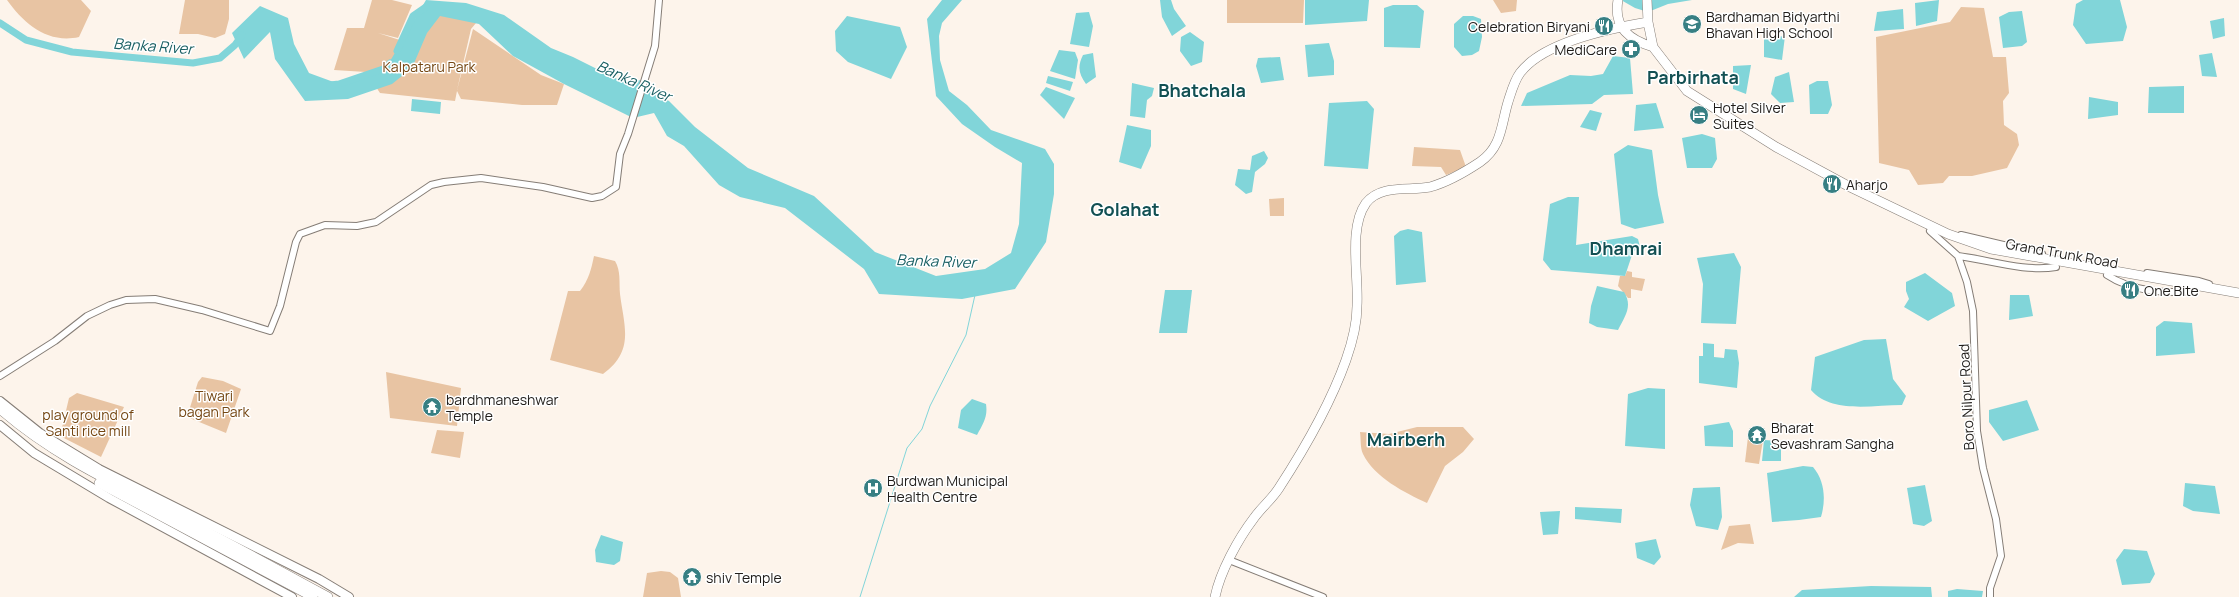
<svg xmlns="http://www.w3.org/2000/svg" width="2239" height="597" viewBox="0 0 2239 597" font-family="Manrope,sans-serif">
	<style>
		.green { fill: #e8c4a3 }
		.water { fill: #81d5d9 }
		.lines { fill: none; stroke-linecap: round; stroke-linejoin: round }
		.stream { stroke: #81d5d9; stroke-width: 1 }
		.river { stroke: #81d5d9; stroke-width: 7 }
		.minor-casing { stroke: #857d76; stroke-width: 8 }
		.major-casing { stroke: #857d76; stroke-width: 10 }
		.highway-casing { stroke: #857d76; stroke-width: 10 }
		.minor { stroke: #fff; stroke-width: 6 }
		.major { stroke: #fff; stroke-width: 8 }
		.highway { stroke: #fff; stroke-width: 9 }
		.labels { text-anchor: middle; dominant-baseline: central; stroke-width: 3; stroke-linejoin: round; paint-order: stroke }
		.poi-label { font-size: 14px; fill: #201d1a; stroke: #fff; text-anchor: start }
		.park-label { font-size: 14px; fill: #754713; stroke: #fff }
		.street-label { font-size: 14px; fill: #201d1a; stroke: #fff }
		.water-label { font-size: 15px; font-style: italic; fill: #1a6064; stroke: #fff }
		.district-label { font-size: 18px; font-weight: bold; fill: #125053; stroke: #fff }
	</style>
	<rect width="100%" height="100%" fill="#fdf4eb"/>
	<path class="green" d="M7 0H81L91 11 79 37C48 44 24 24 7 0Z
		M185 0H229V19L225 34 215 38 198 34H179Z
		M372 0H392L412 5 398 38 378 33 409 43 433 15H447L476 23 471 29 457 90 473 29 541 75 564 84 557 105H522L461 99 457 91 455 101 380 93 366 72 334 70 347 28H364Z
		M1227 0H1304L1303 23H1227Z
		M1493 0H1517L1516 11 1501 13Z
		M1961 7 1984 8 1993 57H2006L2009 93 2003 101 2004 125 2017 134 2019 145 2007 168 1972 176H1949L1943 183 1918 185 1909 170 1879 163 1876 37 1950 22Z
		M1414 147 1460 150 1466 167 1446 175 1441 167 1412 166Z
		M1284 198V216H1270L1269 199Z
		M594 256 615 261C621 271 619 282 620 294 624 326 635 351 603 374L550 360 568 291H580C589 279 591 270 594 256Z
		M1627 271 1632 272V277L1645 279 1642 291 1631 289V298H1628L1618 286 1620 276H1625Z
		M386 372 461 388 457 426 390 418Z
		M202 377 223 381 241 389 226 433 187 417 198 382Z
		M77 393 124 407 101 457 60 436 69 398Z
		M1417 427H1463L1474 439 1463 452 1445 466 1427 503C1405 493 1374 477 1363 454 1360 448 1361 438 1360 432L1389 434Z
		M437 430 464 432 460 458 431 453Z
		M1748 437 1763 440 1759 464 1745 462Z
		M1750 524 1754 544 1738 543 1721 550 1729 526Z
		M661 571 670 572 678 578 681 597H643L647 573Z"/>
	<path class="water" d="M426 0 466 3 504 15 551 48 573 57 621 81 646 80 643 88 669 101 695 127 748 168 814 196 875 252 936 276 985 269 1011 253 1019 224 1022 163 995 147 962 124 936 96 927 19 942 0H962L942 23 939 36 940 60 949 91 967 105 991 130 1045 149 1054 164V194L1046 242 1015 289 962 299 879 294 864 269 785 208 740 197 719 185 684 146 667 136 654 113 633 118 564 84 513 56 479 24 440 16 427 33 412 68 392 84 348 99 305 101 275 59 270 32 244 59 232 33 260 6 288 18 294 44 309 73 339 84 386 68Z
		M1160 0H1171L1174 9 1186 26 1172 36 1162 17Z
		M1305 0H1369L1367 21 1305 25Z
		M1621 0H1692L1668 4 1648 12 1635 8Z
		M1939 0 1937 21 1916 26 1915 3Z
		M2083 0H2120L2127 27 2123 41 2086 44 2073 25 2076 4Z
		M1393 5H1417L1424 11 1420 48 1384 47V8Z
		M1903 9 1904 29 1874 31 1877 12Z
		M2022 11 2027 42 2022 46 2003 48 1999 17 2009 12Z
		M1089 12 1093 26 1089 47 1070 44 1076 13Z
		M847 16 900 27 907 47 891 79 848 62 836 51 835 31Z
		M1463 16H1473L1481 19 1482 37 1479 51 1472 55 1462 56 1454 47V24Z
		M2224 18 2225 36 2213 39 2210 21Z
		M1190 32 1204 42 1202 62 1191 66 1180 51 1181 37Z
		M1785 36 1782 60 1764 57V38Z
		M1329 43 1334 61V75L1308 77 1305 45Z
		M1059 50 1075 52 1078 60 1075 79 1050 71Z
		M1093 53 1096 77 1086 84C1079 74 1077 67 1083 55Z
		M2212 53 2217 77 2202 76 2199 55Z
		M1613 56 1630 58 1633 94 1604 95 1592 104 1521 106 1527 93 1570 75 1591 76 1603 74Z
		M1280 57 1284 80 1261 83 1256 66 1258 58Z
		M1751 65 1746 94 1733 89V66Z
		M1789 72 1794 102 1780 103 1771 94 1775 77Z
		M1048 76 1073 82 1070 91 1046 83Z
		M1817 81H1828L1832 105 1828 114H1810L1809 85Z
		M1132 83 1154 88 1152 96 1147 100 1145 118 1130 116Z
		M2184 86V113H2148L2149 87Z
		M1046 87 1075 98 1064 119 1040 95Z
		M2089 97 2118 102V115L2088 119Z
		M412 99 441 102 440 114 411 111Z
		M1367 101 1374 109 1368 169 1324 166 1329 103Z
		M1656 103 1664 128 1634 131 1636 105Z
		M1590 110 1602 113 1596 131 1580 127Z
		M1127 125 1151 130V146L1141 169 1119 162Z
		M1702 134 1715 138 1717 159 1712 168H1687L1682 138Z
		M1628 145 1652 150 1658 195 1664 223 1635 229 1621 224 1614 154Z
		M1264 151 1268 158 1265 164 1255 172 1252 192 1246 194 1235 185 1238 169 1250 170 1252 156Z
		M1568 197H1579L1576 245 1632 236 1638 239 1640 247 1633 252 1625 276 1551 270 1543 260 1550 204Z
		M1408 229 1422 232 1426 282 1396 285 1394 236 1400 231Z
		M1734 253 1741 267 1736 324 1701 323 1703 284 1697 258Z
		M1925 273 1952 293 1955 306 1928 321 1904 307 1909 299 1906 291V282Z
		M1597 286 1624 292C1633 306 1625 316 1618 330L1597 327 1589 323 1591 306Z
		M1165 290H1192L1187 333H1159Z
		M2010 295H2029L2033 316 2009 320Z
		M2164 321 2192 323 2195 353 2156 356V327Z
		M1886 339 1893 379 1906 396 1902 405C1872 405 1832 414 1811 390L1815 357 1864 340Z
		M1703 343 1714 344V357L1724 358 1725 349 1737 350 1739 363 1737 388 1699 383V356H1703Z
		M1648 388 1665 389V449L1625 446 1628 394Z
		M972 399 986 404C988 417 983 424 977 435L958 428 961 410Z
		M2027 400 2039 430 2003 441 1989 422V410Z
		M1729 422 1733 431V447L1705 446 1704 426Z
		M1764 440 1781 441V461H1762Z
		M1803 466 1813 467C1825 481 1826 500 1821 517L1799 520 1772 522 1767 473Z
		M2185 483 2215 486 2220 514 2193 511 2183 506Z
		M1925 485 1932 521 1924 526 1913 524 1907 488Z
		M1720 487 1722 517 1718 530 1696 526 1690 505 1693 488Z
		M1575 507 1622 509 1621 523 1575 519Z
		M1560 511 1558 534 1543 535 1540 512Z
		M601 535 623 542 620 561 614 565 596 562 595 550Z
		M1656 539 1661 557 1654 565 1637 558 1635 543Z
		M2124 549 2147 551 2155 574 2150 583 2122 585 2116 560Z
		M1871 586 1931 587 1932 597H1794L1802 590Z
		M1957 589 1983 591 1982 597H1948V591Z"/>
	<g class="lines">
		<path class="stream" d="M860 597 907 448 922 429 930 406 966 335 975 295"/>
		<path class="river" d="M0 23 26 40 72 52 193 63 220 58 235 45 242 35
			M397 51 413 16 426 7
			M330 85 339 84 386 68 390 63"/>
		<g class="minor-casing">
			<path id="minor" d="M1930 231 1958 256 1967 282 1973 311 1977 431 1983 468 1996 519 2001 556 1990 588V597
				M1961 235 2042 254
				M1958 256C1990 260 2024 272 2056 267
				M2147 273 2199 281 2209 284
				M2107 275C2131 291 2165 294 2193 291
				M0 376 55 341 87 316 110 305 126 300 155 299 202 310 270 331 280 306 296 242 300 234 325 225 357 226 376 222 431 185 444 182 481 178 543 187 592 198 602 196 616 187 620 154 628 134 655 46 659 0
				M1229 560 1323 597"/>
		</g>
		<g class="major-casing">
			<path id="major" d="M0 401 40 433 99 469 319 579 349 597
				M0 425 34 453 109 498 292 597"/>
		</g>
		<g class="highway-casing">
			<path id="highway" d="M1618 0C1613 28 1630 40 1653 47
				M1647 0 1648 22 1653 47 1687 91 1776 147 1850 187 1948 234 1991 249 2239 293
				M0 409C49 452 105 479 162 508 218 537 273 567 328 597
				M99 483 313 597
				M1215 597C1220 572 1238 539 1254 518 1261 508 1272 499 1279 488 1305 448 1330 405 1346 360 1352 343 1357 324 1357 306 1359 276 1348 228 1366 203 1381 184 1409 191 1430 187 1448 182 1465 172 1480 162 1502 147 1501 125 1508 102 1511 93 1514 81 1520 73 1543 42 1612 28 1648 22"/>
		</g>
		<use href="#minor" class="minor"/>
		<use href="#major" class="major"/>
		<use href="#highway" class="highway"/>
	</g>
	<defs>
		<g id="school-disc" transform="scale(1)"><circle r="9.5" fill="#377f83" stroke="#fff"/><path d="M0-5L7-2L0 1L-7-2ZM-4 1L0 2.5L4 1V4Q0 6-4 4Z" fill="#fff"/></g>
		<g id="restaurant-disc" transform="scale(1)"><circle r="9.5" fill="#377f83" stroke="#fff"/><path d="M-5-6h1v4h1v-4h1v4h1v-4h1v5L-1.5 .5V6h-2V.5L-5-1ZM5-6V6H3V1.5H1.5Q1.5-4 5-6Z" fill="#fff"/></g>
		<g id="pharmacy-disc" transform="scale(1)"><circle r="9.5" fill="#377f83" stroke="#fff"/><path d="M-2-6h4v4h4v4h-4v4h-4v-4h-4v-4h4Z" fill="#fff"/></g>
		<g id="hotel-disc" transform="scale(1)"><circle r="9.5" fill="#377f83" stroke="#fff"/><path d="M-6-4.5h1.5V1H6V5H4.5V3h-9V5H-6ZM-4 0a1.8 1.8 0 1 1 3.6 0ZM.5 0V-2.5h3Q6-2.5 6 0Z" fill="#fff"/></g>
		<g id="temple-disc" transform="scale(1)"><circle r="9.5" fill="#377f83" stroke="#fff"/><path d="M0-6L5-2H3V0L6.5 2.5H4V6H1.5V3h-3V6H-4V2.5H-6.5L-3 0V-2H-5Z" fill="#fff"/></g>
		<g id="hospital-disc" transform="scale(1)"><circle r="9.5" fill="#377f83" stroke="#fff"/><path d="M-5-5h3v3.5h4V-5h3V5h-3V1.5h-4V5h-3Z" fill="#fff"/></g>
	</defs>
	<g fill-rule="evenodd">
		<use href="#school-disc" x="1692" y="24"/>
		<use href="#restaurant-disc" x="1604" y="26"/>
		<use href="#pharmacy-disc" x="1631" y="49"/>
		<use href="#hotel-disc" x="1699" y="115"/>
		<use href="#restaurant-disc" x="1832" y="184"/>
		<use href="#restaurant-disc" x="2130" y="290"/>
		<use href="#temple-disc" x="432" y="407"/>
		<use href="#temple-disc" x="1757" y="435"/>
		<use href="#hospital-disc" x="873" y="488"/>
		<use href="#temple-disc" x="692" y="577"/>
	</g>
	<g class="labels">
		<g class="poi-label">
			<text x="1706" y="16">Bardhaman Bidyarthi<tspan x="1706" dy="16">Bhavan High School</tspan></text>
			<text x="1590" y="26" text-anchor="end">Celebration Biryani</text>
			<text x="1617" y="49" text-anchor="end">MediCare</text>
			<text x="1713" y="107">Hotel Silver<tspan x="1713" dy="16">Suites</tspan></text>
			<text x="1846" y="184">Aharjo</text>
			<text x="2144" y="290">One Bite</text>
			<text x="446" y="399">bardhmaneshwar<tspan x="446" dy="16">Temple</tspan></text>
			<text x="1771" y="427">Bharat<tspan x="1771" dy="16">Sevashram Sangha</tspan></text>
			<text x="887" y="480">Burdwan Municipal<tspan x="887" dy="16">Health Centre</tspan></text>
			<text x="706" y="577">shiv Temple</text>
		</g>
		<g class="park-label">
			<text x="429" y="66">Kalpataru Park</text>
			<text x="214" y="395">Tiwari<tspan x="214" dy="16">bagan Park</tspan></text>
			<text x="88" y="414">play ground of<tspan x="88" dy="16">Santi rice mill</tspan></text>
		</g>
		<g class="street-label">
			<text transform="translate(2062 253) rotate(10)">Grand Trunk Road</text>
			<text transform="translate(1966 397) rotate(-93)">Boro Nilpur Road</text>
		</g>
		<g class="water-label">
			<text transform="translate(153 46) rotate(4)">Banka River</text>
			<text transform="translate(634 81) rotate(24)">Banka River</text>
			<text transform="translate(936 261) rotate(2)">Banka River</text>
		</g>
		<g class="district-label">
			<text x="1693" y="77">Parbirhata</text>
			<text x="1202" y="90">Bhatchala</text>
			<text x="1125" y="209">Golahat</text>
			<text x="1626" y="248">Dhamrai</text>
			<text x="1406" y="439">Mairberh</text>
		</g>
	</g>
</svg>
